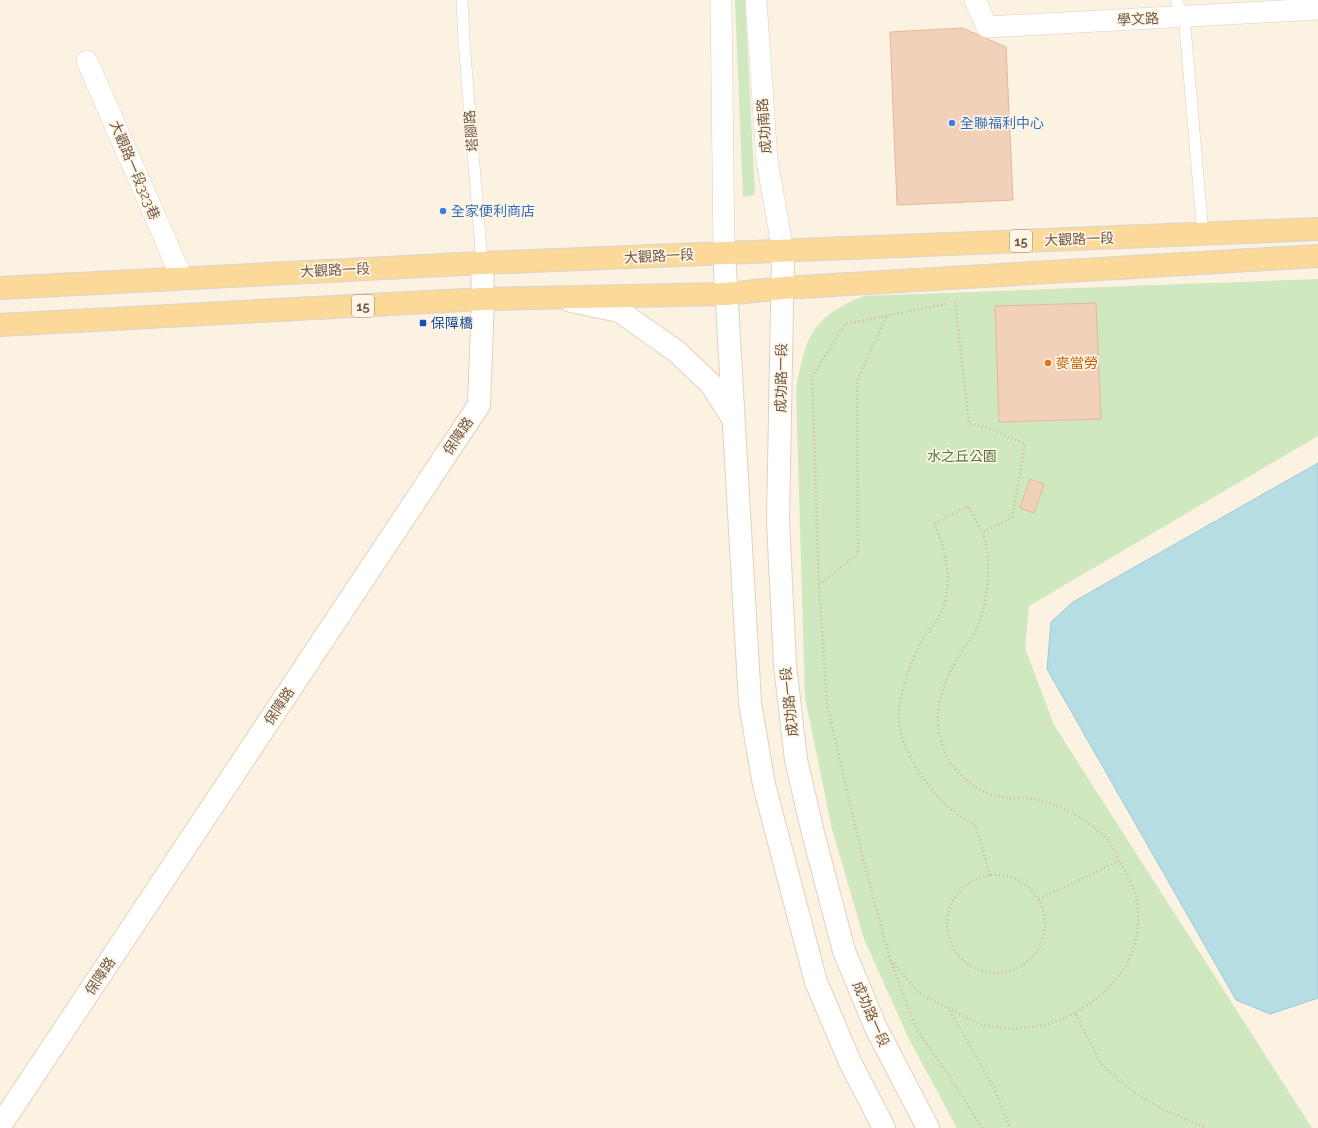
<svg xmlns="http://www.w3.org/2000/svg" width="1318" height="1128" viewBox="0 0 1318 1128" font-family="Raleway,'Noto Sans TC',sans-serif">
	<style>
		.green { fill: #cfe8c0 }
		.water { fill: #b6dce4; stroke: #9ccbd6 }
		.building { fill: #f1d1b9; stroke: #e3b899 }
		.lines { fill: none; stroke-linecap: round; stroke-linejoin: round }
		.lane-casing { stroke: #dfcebd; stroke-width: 12 }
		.street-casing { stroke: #dfcebd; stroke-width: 22 }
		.secondary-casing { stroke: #e4d0bb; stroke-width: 24 }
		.primary-casing { stroke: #dad4cf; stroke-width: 24 }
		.path { stroke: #d5b49c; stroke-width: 2.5; stroke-dasharray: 1 3; stroke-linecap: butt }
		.lane { stroke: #fff; stroke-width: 11 }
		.street { stroke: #fff; stroke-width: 21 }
		.secondary { stroke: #fff; stroke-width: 22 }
		.primary { stroke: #fad999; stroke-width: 22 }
		.shop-dot { fill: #3f7fe0; stroke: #fff6e6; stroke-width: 1.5 }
		.transit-dot { fill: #1a4fb4; stroke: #fff6e6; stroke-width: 1.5 }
		.food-dot { fill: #e8710a; stroke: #fff6e6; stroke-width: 1.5 }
		.labels { text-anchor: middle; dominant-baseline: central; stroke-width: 3.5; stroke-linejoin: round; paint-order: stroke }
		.shield { fill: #fff6e6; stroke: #9c8777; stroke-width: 1 }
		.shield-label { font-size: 13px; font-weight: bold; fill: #725848 }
		.street-label { font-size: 14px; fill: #725848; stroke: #fff6e6 }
		.shop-label { font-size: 14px; fill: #366cbe; stroke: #fff6e6; text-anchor: start }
		.transit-label { font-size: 14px; fill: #164399; stroke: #fff6e6; text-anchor: start }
		.food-label { font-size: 14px; fill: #c56008; stroke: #fff6e6; text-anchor: start }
		.park-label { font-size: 14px; fill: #4f7841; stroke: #fff6e6 }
	</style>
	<rect width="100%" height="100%" fill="#fcf2e1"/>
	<path class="green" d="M735 0H745L755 195 743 197Z
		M1318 279V436L1029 606 1025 648 1054 725 1312 1128H957L908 1037 864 939 832 829 805 698 796 390C805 338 812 316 864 296Z"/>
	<path class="water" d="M1318 463V998L1270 1014 1236 1000 1047 669 1051 622 1073 602Z"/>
	<path class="building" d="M962 28 1006 47 1013 200 897 205 890 32Z
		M1096 303 1101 419 999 422 995 306Z
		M1030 479 1044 484 1034 513 1020 508Z"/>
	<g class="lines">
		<g class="lane-casing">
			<path id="lane" d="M462 0 464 41 482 263
				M1176 0 1184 16 1203 234"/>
		</g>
		<g class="street-casing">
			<path id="street" d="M721 0 724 252
				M756 0 767 161 783 251
				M975 0 987 27 1318 9
				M87 61 182 278"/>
		</g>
		<g class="secondary-casing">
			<path id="secondary" d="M783 251 778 522 785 665 796 760 814 837 844 951 876 1028 928 1128
				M724 252 750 703 764 785 816 982 850 1062 884 1128
				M571 301 619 311 676 351 711 384 732 417
				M0 1126 479 405 483 299 482 263"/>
		</g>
		<g class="primary-casing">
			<path id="primary" d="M0 288 482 263 1318 229
				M0 325 483 299 726 294 783 288 1318 256"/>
		</g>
		<path class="path" d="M955 302 969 424 986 427 1025 444 1012 518 981 533
			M946 304 845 324 812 377 819 585 827 705 863 859 890 959 916 1028 950 1077 982 1128
			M819 585 858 554 857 381 887 315
			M947 924a49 49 0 1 1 98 0a49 49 0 1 1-98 0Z
			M990 875 976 826C951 812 935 796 919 772 910 758 901 739 899 722 897 700 910 665 919 646 924 636 933 628 938 618 954 589 948 551 934 524L968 506C974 518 984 532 986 545 991 567 987 602 979 624 976 632 970 639 965 646 948 674 932 702 940 736 942 742 943 750 946 755 959 778 979 794 1006 798 1014 799 1023 797 1032 799 1056 802 1095 823 1109 842 1114 849 1118 858 1122 866 1134 888 1140 899 1138 925 1135 966 1109 993 1075 1013L1101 1064 1132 1091 1158 1107 1206 1128
			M1039 899 1119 861
			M891 961 919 993 981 1025 1012 1029 1047 1025 1075 1013
			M950 1011 994 1088 1010 1128"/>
		<use href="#lane" class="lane"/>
		<use href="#street" class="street"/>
		<use href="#secondary" class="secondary"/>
		<use href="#primary" class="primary"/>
	</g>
	<g class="shop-dot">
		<circle cx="952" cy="123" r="4"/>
		<circle cx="443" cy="211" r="4"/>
	</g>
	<rect class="transit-dot" x="419" y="319" width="8" height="8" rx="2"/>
	<circle class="food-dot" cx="1048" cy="363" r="4"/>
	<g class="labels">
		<g class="shield">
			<rect x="1010" y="230" width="22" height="22" rx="3"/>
			<rect x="352" y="295" width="22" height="22" rx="3"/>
		</g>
		<g class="shield-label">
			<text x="1021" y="241">15</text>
			<text x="363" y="306">15</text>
		</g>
		<g class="street-label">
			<text transform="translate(1138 19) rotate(-3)">學文路</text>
			<text transform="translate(764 126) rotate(-94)">成功南路</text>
			<text transform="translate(471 131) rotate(-95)">塔腳路</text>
			<text transform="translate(135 170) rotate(67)">大觀路一段323巷</text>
			<text transform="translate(1079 239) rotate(-2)">大觀路一段</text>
			<text transform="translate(659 256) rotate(-3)">大觀路一段</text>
			<text transform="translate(335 270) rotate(-3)">大觀路一段</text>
			<text transform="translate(781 378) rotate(-89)">成功路一段</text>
			<text transform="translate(458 436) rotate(-56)">保障路</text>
			<text transform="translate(789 702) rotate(-96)">成功路一段</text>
			<text transform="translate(279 706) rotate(-56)">保障路</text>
			<text transform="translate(100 976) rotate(-56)">保障路</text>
			<text transform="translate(871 1014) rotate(66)">成功路一段</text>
		</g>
		<g class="shop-label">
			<text x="960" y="123">全聯福利中心</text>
			<text x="451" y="211">全家便利商店</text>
		</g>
		<g class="transit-label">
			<text x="431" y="323">保障橋</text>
		</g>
		<g class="food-label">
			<text x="1056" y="363">麥當勞</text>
		</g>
		<g class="park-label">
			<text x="962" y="456">水之丘公園</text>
		</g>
	</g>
</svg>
